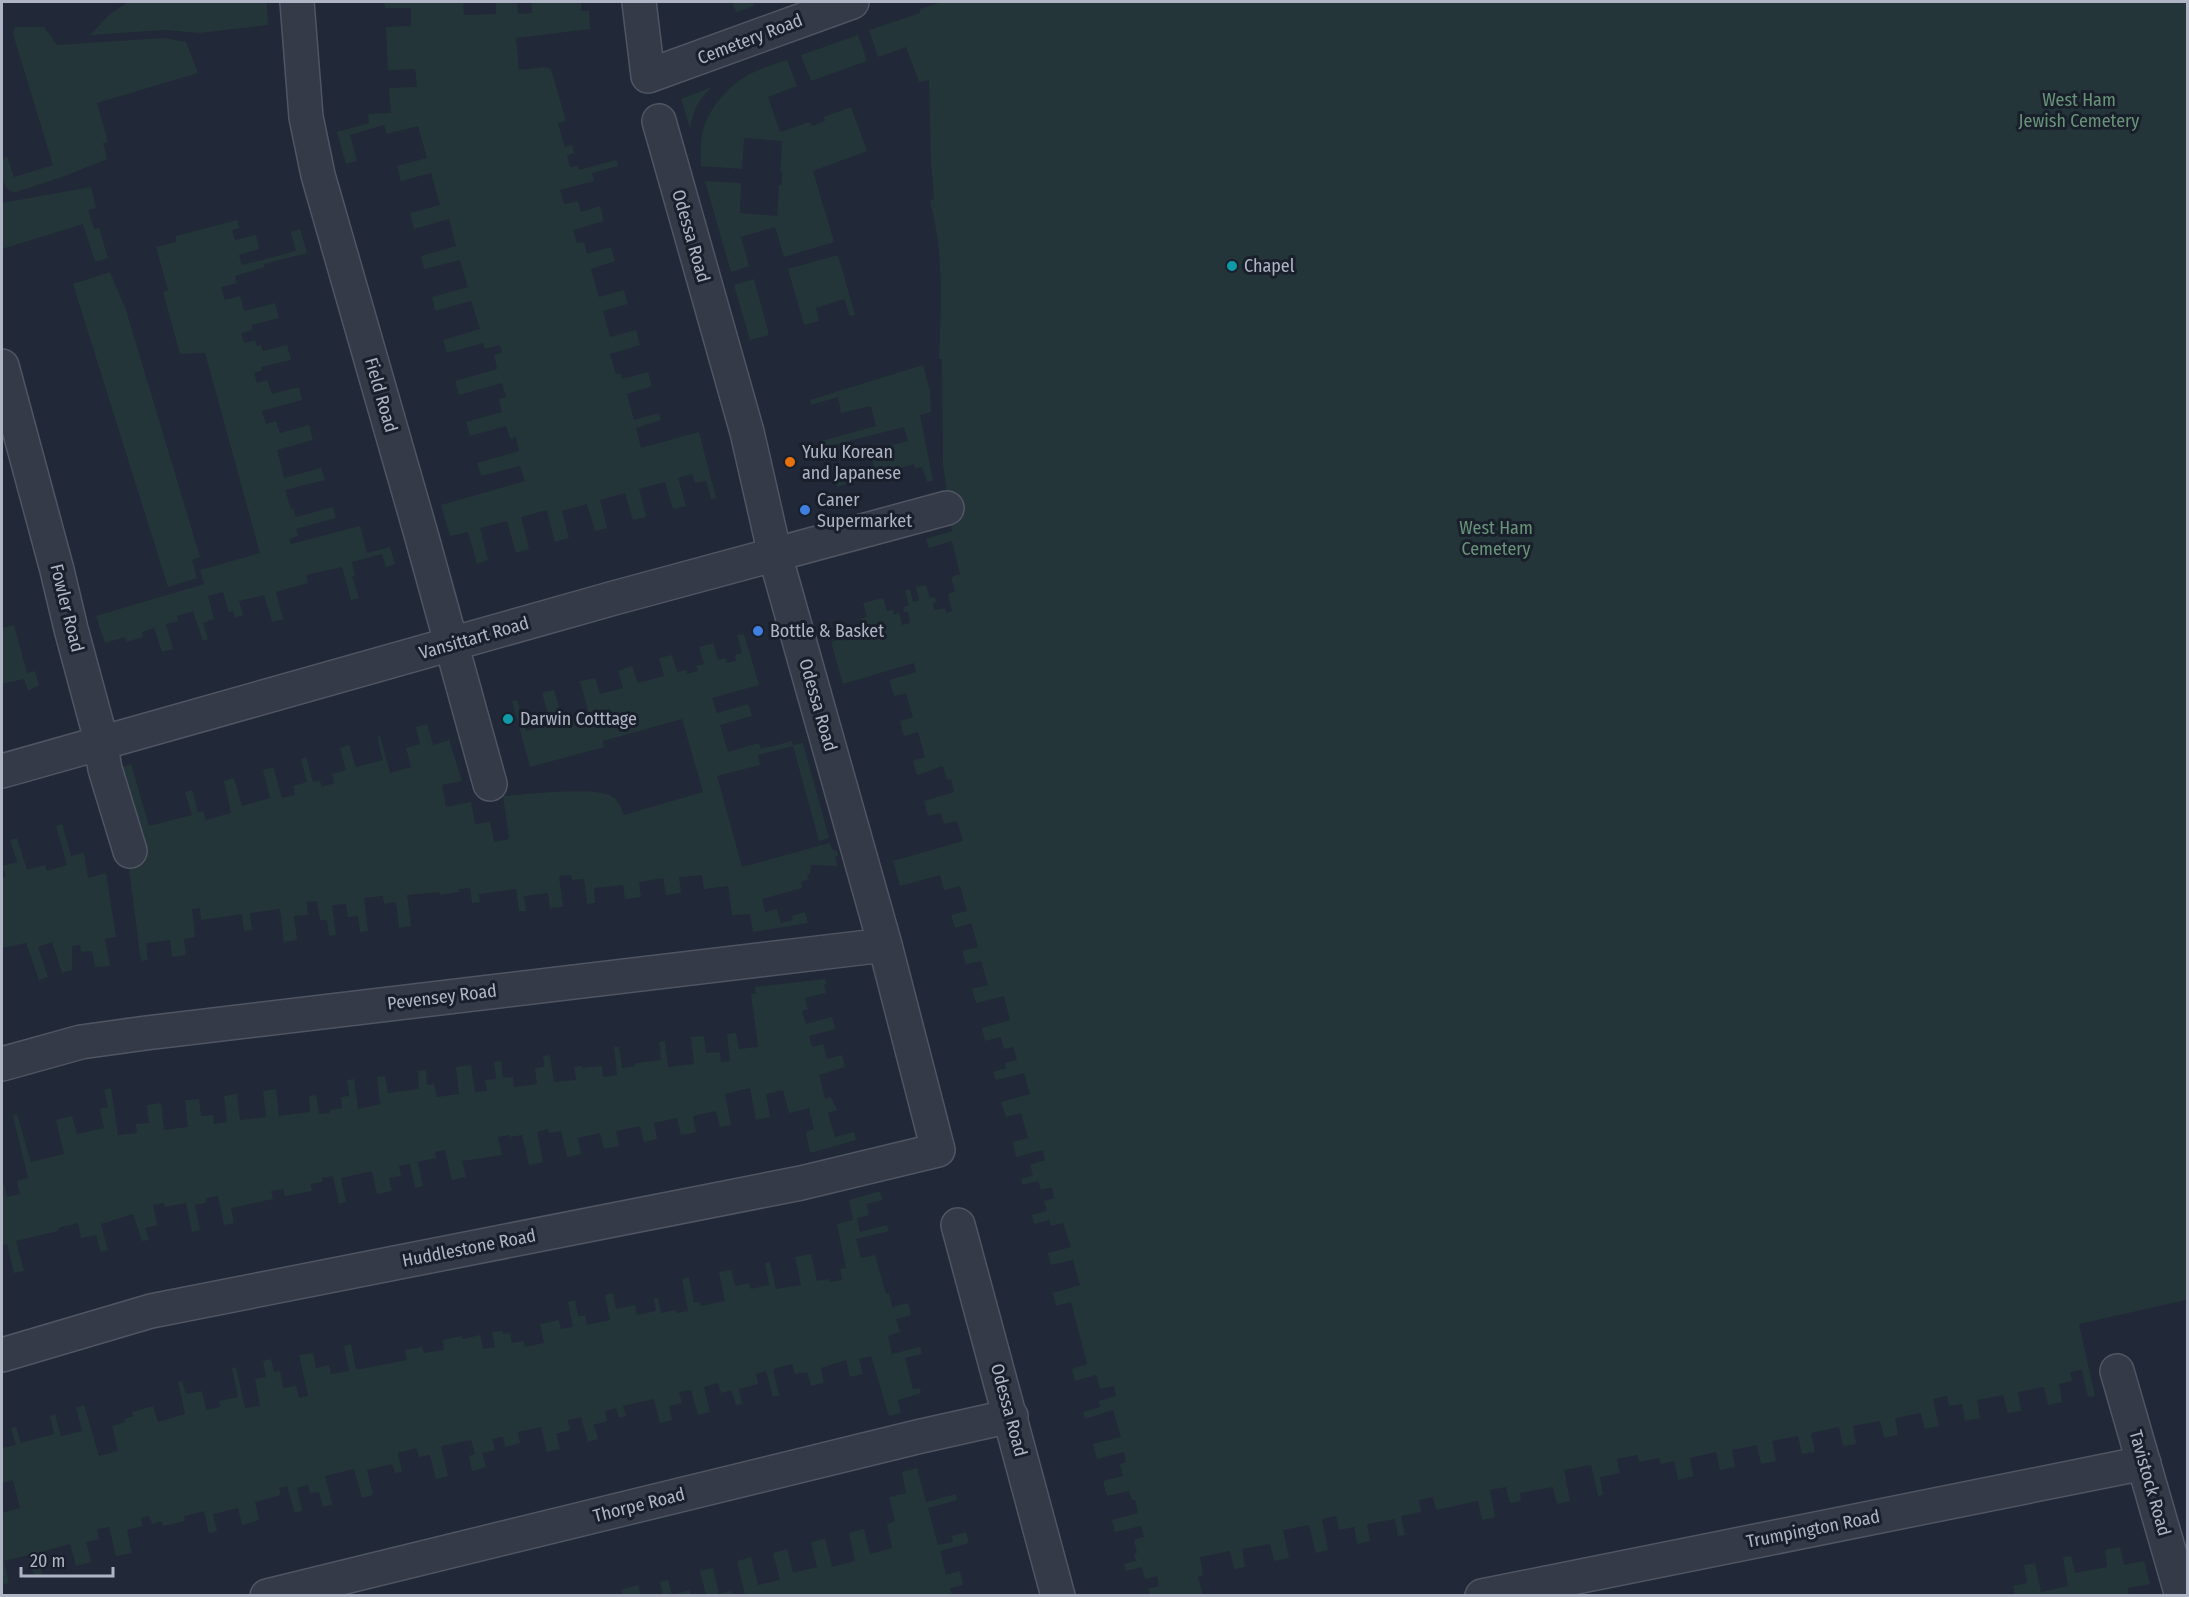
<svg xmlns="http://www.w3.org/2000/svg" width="2189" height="1597" viewBox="0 0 2189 1597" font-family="'Fira Sans Condensed',sans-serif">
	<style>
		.green { fill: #243539 }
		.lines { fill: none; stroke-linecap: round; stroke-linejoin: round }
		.minor-casing { stroke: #4f5563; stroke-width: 36 }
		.minor { stroke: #353a48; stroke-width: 33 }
		.culture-dot { fill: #0f9aa8; stroke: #1a1f2c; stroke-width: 2 }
		.food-dot { fill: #e8710a; stroke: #1a1f2c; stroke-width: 2 }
		.shop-dot { fill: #3f7fe0; stroke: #1a1f2c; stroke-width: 2 }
		.labels { text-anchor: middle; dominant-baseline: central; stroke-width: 6; stroke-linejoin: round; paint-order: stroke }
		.street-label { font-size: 18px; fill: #afb5c4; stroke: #1a1f2c }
		.park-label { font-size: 18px; fill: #689478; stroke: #1a1f2c }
		.poi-label { font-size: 18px; fill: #afb5c4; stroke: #1a1f2c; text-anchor: start }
	</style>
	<rect width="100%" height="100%" fill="#212837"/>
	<path class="green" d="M128 2H267L268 25 199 33 165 30 90 35 110 14Z
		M384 2H463L464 15 496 14V2H517L518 14 532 13 531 2H581V11H589L590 29 516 38 519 70 545 67 551 69 566 121 558 123 565 147 572 145 574 153 567 156 570 167 578 166 579 170 616 160 618 166 592 173 594 181 560 190 564 204 578 201 581 212 600 206 604 221 573 230 577 243 584 242 587 254 611 247 615 261 591 269 599 297 624 290 628 304 603 311 610 337 636 330 640 345 610 354 616 374H621L622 379 648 372 652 386 627 394 634 420 659 413 661 420 636 428 641 448 699 432 716 498 711 499 706 481 695 483 692 474 678 478 686 506 673 509 665 482 639 489 646 517 633 520 625 493 600 500 607 528 595 531 587 504 562 511 569 538 555 542 547 510 521 517 529 549 516 553 507 521 480 528 488 560 477 564 468 532 450 536 441 505 525 481 520 466 481 476 477 463 519 451 516 437 510 439 506 426 470 436 466 422 502 412 499 399 506 397 502 383 459 395 455 381 497 369 494 355 502 352 500 345 485 349 483 343 447 353 443 340 480 329 471 301 435 311 432 297 468 287 460 260 424 269 421 256 456 246 449 219 414 229 410 213 440 205 431 173 401 181 397 166 427 158 418 126 387 134 384 125 350 135 357 161 346 164 337 132 369 123 368 114 391 113 389 88 417 87 415 69 388 70 386 27 411 26V8H385Z
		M732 2H753L754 6 736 12Z
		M942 2H2187V1305L2186 1300 2079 1324 2095 1396 2088 1397 2082 1370 2070 1372 2072 1381 2059 1384 2062 1402 2048 1405 2044 1387 2018 1392 2021 1411 2008 1413 2003 1395 1977 1400 1980 1418 1965 1421 1962 1404 1949 1406 1947 1396 1933 1399 1939 1426 1925 1429 1921 1413 1895 1418 1898 1435 1884 1438 1880 1421 1853 1426 1856 1444 1843 1446 1839 1427 1811 1433 1815 1452 1802 1454 1798 1436 1772 1441 1776 1461 1761 1464 1757 1445 1732 1450 1735 1467 1720 1470 1716 1452 1690 1458 1693 1476 1678 1480 1674 1461 1661 1464 1659 1458 1639 1462 1637 1455 1617 1459 1620 1473 1600 1477 1603 1495 1598 1496 1591 1465 1564 1470 1570 1501 1557 1504 1553 1487 1520 1493 1521 1501 1510 1503 1506 1487 1490 1490 1495 1517 1482 1520 1478 1501 1436 1510 1433 1497 1419 1500 1421 1512 1401 1516 1405 1535 1398 1536 1395 1519 1367 1524 1370 1541 1357 1544 1354 1527 1339 1530 1336 1516 1322 1519 1328 1550 1316 1553 1309 1525 1283 1530 1289 1558 1274 1561 1270 1544 1242 1549 1245 1567 1234 1569 1230 1551 1200 1557 1203 1575 1198 1577 1203 1595H1150L1148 1589 1159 1586 1157 1576 1145 1579 1142 1567 1126 1571 1124 1564 1136 1561 1134 1554 1137 1553 1134 1540 1144 1537 1141 1526 1115 1532 1112 1520 1138 1513 1135 1500H1132L1129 1491 1107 1496 1103 1481 1123 1476 1120 1464 1126 1462 1124 1452 1097 1459 1093 1444 1121 1437 1113 1410 1085 1419 1083 1412 1100 1407 1099 1401 1116 1396 1114 1386 1100 1389 1096 1375 1075 1381 1072 1369 1087 1364 1071 1302 1056 1306 1053 1293 1080 1285 1073 1260 1051 1265 1048 1253 1071 1247 1063 1223 1051 1226 1049 1220 1034 1224 1032 1215 1047 1211 1044 1201 1054 1198 1052 1187 1041 1190 1038 1181 1023 1185 1021 1179 1033 1175 1030 1165 1045 1160 1043 1150 1016 1157 1013 1142 1028 1138 1021 1113 1006 1117 1001 1102 1030 1094 1024 1073 996 1080 993 1072 1006 1068 1005 1063 1017 1060 1013 1047 1004 1049 1001 1037 985 1041 982 1028 1010 1020 1004 996 976 1003 972 989 988 985 981 961 966 964 962 951 978 947 971 923 955 928 951 915 967 911 960 886 944 890 940 875 900 886 893 861 963 841 957 821 944 824 941 813 928 816 924 801 954 792 951 779 947 780 943 766 917 775 913 761 925 757 918 732 904 736 900 721 913 717 906 693 894 696 889 680 916 672 914 663 843 684 831 642 843 638 844 641 859 637 857 626 862 624 860 619 867 617 863 603 883 598 887 611 893 610 894 615 899 613 902 625 910 623 908 611 904 612 903 607 909 605 905 591 910 589 913 602 919 600 916 587 926 585 930 598 935 597 936 602 933 603 934 610 945 608 946 613 952 611 948 594 955 591 951 577 960 574 952 541 929 548 926 539 952 531 943 464 942 359H939C941 306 944 252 930 201L934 199 931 161 929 80 919 82 906 47 878 57 869 30 920 13V9Z
		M15 27H44L57 45 164 38 186 42 198 73 97 103 108 142 103 143 107 159 65 176 16 192C1 192 1 172 2 161L7 156 14 177 53 165 13 34Z
		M858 35 867 61 811 81 801 55Z
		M787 60 797 86 768 97 780 132 810 122 812 126 825 121 824 117 851 107 867 151 813 171 834 242 784 257 775 227 741 237 749 266 731 272 705 181 741 183 740 213 777 216 779 185H782V171H780L782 141 744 138 742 169 701 166C700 152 700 137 705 124 712 104 733 82 752 73 763 67 776 64 787 60Z
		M712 87C699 99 693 110 690 128L681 99Z
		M91 187 96 208 88 210 94 229 99 228 108 258 95 262 83 224 2 249V203Z
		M237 220 239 228 232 230 235 240 256 235 259 249 239 255 242 265 296 251 291 232 300 229 307 253 264 264 265 267 235 276 237 283 221 287 225 300 240 296 244 311 275 303 279 318 252 325V330L241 333 244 343 255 340 257 346 261 345 263 351 287 345 291 360 261 367 262 370 254 373 257 383 267 380 272 394 299 387 302 400 262 411 266 424 276 421 280 433 309 425 313 440 277 450 284 478 321 468 325 480 285 490 291 509 293 508 296 517 333 507 336 518 296 529 298 536 289 539 291 544 360 526 367 553 390 547 395 564 386 567 382 554 352 562 355 575 352 577 359 598 351 600 342 567 306 575 308 583 276 592 283 619 272 622 264 595 239 601 243 615 235 618 233 611 229 612 223 592 208 596 214 619 203 623 208 639 203 641 193 611 177 616 178 621 166 624 173 649 162 652 154 628 142 632 143 637 126 642 125 637 105 643 96 616 204 584 200 570 260 553 205 353 180 354 163 292 168 290 156 247 176 242V236Z
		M838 255 855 315 850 316 844 299 816 308 819 321 804 325 788 269Z
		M110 272 126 310 200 557 192 560 197 578 168 587 73 284Z
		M754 279 769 335 750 340 734 285Z
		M923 365 930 391 931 412 920 415 933 481 927 482 922 467 915 468 914 464 837 487 835 478 874 467 870 451 908 441 904 427 825 447 821 441 876 426 871 406 841 413 838 397 811 405 810 400Z
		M14 625 27 673 35 671 39 685 28 691 24 679 2 684V628Z
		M744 634 759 685 712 698 717 713 748 704 752 716 720 725 728 752 759 743 761 749 792 741 793 745 803 743 829 838 819 841 793 746 758 755 760 765 717 776 742 867 830 843 833 851 836 850 838 856 835 857 837 866 811 865 810 874 807 875 809 879 801 882 802 888 762 899 765 912 777 909 781 923 793 920 792 916 805 912 808 923 753 932 750 914 732 915 728 886 704 889 702 875 679 877 681 893 666 895 663 878 639 882 641 897 625 899 623 885 594 888 595 903 587 904 584 879 572 880 571 875 559 876 563 907 550 908 548 893 524 896 526 911H519L516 889 479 894 480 902 472 903 470 888 459 889V892L440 895 439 892 407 895 411 926 399 928 396 902 384 904 383 896 364 898 368 931 360 932 358 916 348 917 346 904 332 905 336 935 329 936 327 920H320L317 901 307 902 308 915 294 916 297 940 284 942 280 909 250 913 252 930 244 931 242 914 201 920 200 908 192 909 195 937 184 939 186 955 172 957 170 940 146 943 148 960 141 961 129 869 140 865 112 770 131 764 149 826 192 815 185 792 192 790 198 812 203 811 206 820 231 813 224 781 234 778 242 806 270 798 263 770 273 767 282 798 295 795 293 786 307 782 301 759 306 757 313 782 320 781 322 787 334 783 332 774 346 770 340 748 349 745 356 767 383 760 377 737 380 736 390 773 411 767 406 748 420 744 416 727 427 724 433 745 449 740 462 781 442 785 446 807 471 802 475 824 490 822 494 842 509 839 503 796C526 795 592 786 611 796 618 799 621 808 624 815L703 792 682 719 603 741 604 747 530 767 512 701 517 700 526 731 551 724 542 693 554 690 563 721 589 714 580 681 595 678 600 694 623 688 618 671 632 666 638 683 664 676 659 658 672 655 677 672 686 670 687 674 698 671 696 666 704 664 699 647 713 643 718 660 725 658 727 663 736 661 735 655 742 653 737 635Z
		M62 824 71 856 84 853 88 878 106 873 116 937 105 939 110 966 95 967 92 951 81 952 80 945 72 946V970L62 973 52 942 38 947 48 977 39 980 26 943 2 948V878L6 877 3 866 17 862 10 840 17 838 27 870 45 865 47 871 67 865 56 826Z
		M825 979 827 984 824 985 826 993 805 998 808 1009 802 1011 806 1024 832 1017 835 1029 809 1036 812 1047 823 1044 827 1059 842 1055 845 1067 819 1075 825 1099 831 1097 837 1110 828 1113 835 1137 854 1132 856 1140 810 1153 806 1132 814 1129 809 1108 789 1113 783 1090 766 1094 770 1117 756 1120 750 1088 725 1094 731 1125 720 1127 716 1111 693 1116 696 1132 681 1135 677 1118 654 1123 657 1139 644 1142 640 1126 616 1131 619 1146 604 1149 600 1133 578 1138 581 1154 567 1157 561 1131 549 1133 548 1129 537 1132 543 1162 529 1165 522 1135 510 1137 509 1135 498 1137 502 1155 462 1161 466 1177 452 1180 445 1150 435 1152 436 1158 418 1162 423 1186 415 1188 410 1164 399 1166 401 1176 389 1178 392 1191 377 1194 372 1171 341 1178 346 1202 339 1204 333 1176 322 1178V1182L311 1184 312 1191 285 1196 283 1189 271 1191 273 1199 231 1208 234 1223 224 1225 218 1196 206 1198V1203L195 1205 200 1230 192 1232 186 1203 165 1207 164 1203 153 1205 157 1225 145 1228 149 1240 142 1241 133 1214 101 1224 108 1250 101 1252 96 1235 81 1238 78 1223 58 1228V1231L16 1241 24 1271 14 1273 7 1244 2 1245V1196L4 1195 2 1185H4L7 1197 20 1194 17 1181 28 1178 13 1116 17 1114 31 1162 64 1154 56 1120 72 1116 77 1134 104 1128 100 1109 108 1107 104 1090 111 1088 118 1135 137 1133 136 1124 149 1123 147 1105 161 1103 164 1130 188 1127 185 1100 199 1099 201 1116 213 1115 214 1124 227 1122 224 1096 237 1094 240 1120 266 1117 263 1091 276 1089 279 1116 310 1112 309 1096 316 1095 319 1114 330 1113V1110L342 1108 341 1097 349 1096 347 1080 354 1079 358 1109 380 1104 377 1077 385 1076 388 1093 419 1089 418 1071 426 1070 427 1085 434 1084 437 1097 459 1094 456 1067 471 1065 475 1092 487 1091 485 1080 496 1079 494 1062 501 1061 503 1078 513 1077 514 1087 537 1084 535 1068 544 1067 543 1056 550 1055 554 1082 576 1080 574 1067 582 1066V1068L602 1066 603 1077 617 1075 614 1047H619L622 1068 632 1067 637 1063 661 1060 659 1042 665 1041 668 1067 694 1064 691 1037 704 1036 706 1053 720 1052 721 1062 730 1061 727 1034 736 1033 739 1049 758 1047 751 994H756L755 987Z
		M877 1192H880L882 1200 867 1204 869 1215 857 1218 860 1232 887 1225 889 1231 856 1239 861 1258 875 1255 886 1294 889 1293 892 1307 908 1303 911 1315 896 1319 900 1332 888 1336 892 1354 920 1347 922 1354 905 1358 913 1389 920 1388 921 1393 898 1400 901 1413 889 1416 871 1356 859 1359 863 1374 850 1377 846 1360 821 1368 824 1383 811 1386 807 1372 795 1374 792 1364 773 1369 779 1395 773 1397 766 1371 756 1374 758 1384 739 1389 742 1404 736 1405 731 1390 721 1393 718 1383 704 1387 710 1412 698 1415 691 1390 679 1392 682 1403 669 1406 672 1420 660 1423 654 1399 623 1406 626 1416 619 1418 616 1408 605 1411 607 1421 594 1425 598 1439 588 1442 581 1417 568 1420 570 1430 556 1434 560 1449 547 1452 541 1427 518 1432 520 1443 505 1447 503 1437 492 1439 495 1450 482 1453 486 1467 472 1471 469 1456 475 1454 471 1440 441 1446 448 1476 436 1479 430 1455 419 1457 416 1448 398 1453 402 1472 395 1473 392 1464 367 1470 373 1495 362 1498 354 1469 325 1476 332 1504 323 1507 319 1492 310 1493 308 1485 297 1488 302 1511 295 1513 287 1486 279 1488 281 1495 255 1502 259 1520 242 1525 238 1508 213 1514 217 1531 209 1533 204 1511 184 1516 185 1521 163 1526 161 1521 152 1524 149 1516 141 1518 142 1526 127 1530 132 1553 116 1556 109 1527 97 1529 99 1539 86 1542 91 1562 76 1566 70 1544 37 1553 42 1574 34 1576 29 1555 4 1561 9 1583 2 1585V1513L20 1508 13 1480 2 1483V1451L3 1448 16 1445 11 1428 16 1427 21 1443 54 1434 50 1416 55 1414 61 1436 82 1431 76 1408 84 1405 99 1456 118 1451 112 1426 125 1422 124 1419 133 1416 132 1412 153 1406 158 1422 185 1414 178 1382 182 1381 186 1394 202 1391 206 1410 220 1407 219 1401 238 1397 232 1368 236 1367 245 1408 260 1406 255 1379 266 1377 263 1361 271 1359 274 1372 280 1371 283 1388 296 1386 299 1398 308 1396 299 1355 313 1353 316 1368 329 1365 331 1374 349 1371 344 1346 351 1344 356 1370 407 1360 405 1350 422 1347 424 1353 444 1350 443 1340 462 1336 463 1339 480 1335 483 1349 495 1347 492 1332 502 1331 503 1334 510 1333 512 1343 524 1341 525 1347 544 1343 540 1324 559 1320 561 1329 573 1327 568 1302 575 1300 578 1316H585L587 1325 610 1320 605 1295 613 1293 616 1309 635 1305 637 1315 656 1311 654 1298H658L661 1313 676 1310 677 1313 688 1311 682 1279 689 1277 694 1303 700 1302 701 1306 725 1301 719 1272 731 1270 735 1286 749 1283 751 1289 769 1285 765 1263 770 1262 776 1289 801 1285 795 1257 811 1254 817 1281 829 1279 830 1282 842 1280 840 1269 846 1268 837 1224 853 1220 849 1200Z
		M917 1468 926 1502 956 1494 957 1500 928 1508 938 1545 953 1542 952 1536 966 1532 969 1543 940 1551 946 1575 960 1571 963 1585 950 1588 952 1595H745L737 1561 751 1557 758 1585 780 1580 773 1553 787 1549 793 1573 817 1567 811 1542 825 1539 832 1567 855 1561 849 1533 864 1529 870 1554 892 1548 887 1524 895 1521 889 1497 906 1493 902 1472Z
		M2120 1547 2124 1565 2144 1561 2150 1584 2128 1588 2129 1595H2015L2013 1586 2027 1583 2024 1565 2035 1563 2041 1592 2068 1586 2063 1557 2071 1556 2075 1573 2107 1567 2105 1550Z
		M713 1568 719 1594 731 1591 732 1595H706L700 1571Z
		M668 1580 672 1595 690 1590 691 1595H663L660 1582Z
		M638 1585 641 1595H623L621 1590Z"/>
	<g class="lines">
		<g class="minor-casing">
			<path id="minor" d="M297 2 306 117 318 175 421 534 490 784
				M639 2 648 76 852 2
				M2 366 57 570 71 629 98 729 105 769 130 851
				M2 771 614 598 947 508
				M2 1064 81 1042 146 1033 885 945
				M958 1225 1058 1596
				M2 1355 151 1311 801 1183 938 1150 885 945 775 555 747 432 659 121
				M2117 1371 2182 1596
				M267 1596 917 1437 1011 1416
				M1482 1596 2144 1463"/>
		</g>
		<use href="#minor" class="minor"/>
	</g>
	<g class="culture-dot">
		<circle cx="1232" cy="266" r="6"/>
		<circle cx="508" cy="719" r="6"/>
	</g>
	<circle class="food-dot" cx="790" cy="462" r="6"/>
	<g class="shop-dot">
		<circle cx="805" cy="510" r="6"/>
		<circle cx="758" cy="631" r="6"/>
	</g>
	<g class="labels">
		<g class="street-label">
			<text transform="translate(750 39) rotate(-21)">Cemetery Road</text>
			<text transform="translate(691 236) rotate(74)">Odessa Road</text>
			<text transform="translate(381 395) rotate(74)">Field Road</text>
			<text transform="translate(67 608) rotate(76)">Fowler Road</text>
			<text transform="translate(474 638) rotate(-16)">Vansittart Road</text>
			<text transform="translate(818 705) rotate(74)">Odessa Road</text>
			<text transform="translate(442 997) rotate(-7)">Pevensey Road</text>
			<text transform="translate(469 1248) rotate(-11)">Huddlestone Road</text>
			<text transform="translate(1009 1410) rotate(75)">Odessa Road</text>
			<text transform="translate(2150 1483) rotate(74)">Tavistock Road</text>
			<text transform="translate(639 1505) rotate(-14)">Thorpe Road</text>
			<text transform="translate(1813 1529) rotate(-11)">Trumpington Road</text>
		</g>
		<g class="park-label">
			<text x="2079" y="100">West Ham<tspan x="2079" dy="21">Jewish Cemetery</tspan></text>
			<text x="1496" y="528">West Ham<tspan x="1496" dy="21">Cemetery</tspan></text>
		</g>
		<g class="poi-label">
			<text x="1244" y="266">Chapel</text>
			<text x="802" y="452">Yuku Korean<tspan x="802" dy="21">and Japanese</tspan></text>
			<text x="817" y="500">Caner<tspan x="817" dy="21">Supermarket</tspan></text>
			<text x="770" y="631">Bottle &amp; Basket</text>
			<text x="520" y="719">Darwin Cotttage</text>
		</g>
	</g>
	<rect width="2189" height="1597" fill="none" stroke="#afb5c4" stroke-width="6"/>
	<path d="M21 1567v9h92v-9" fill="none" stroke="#afb5c4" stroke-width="3"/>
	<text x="30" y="1567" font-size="18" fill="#afb5c4" stroke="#1a1f2c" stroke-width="4.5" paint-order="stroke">20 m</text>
</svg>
